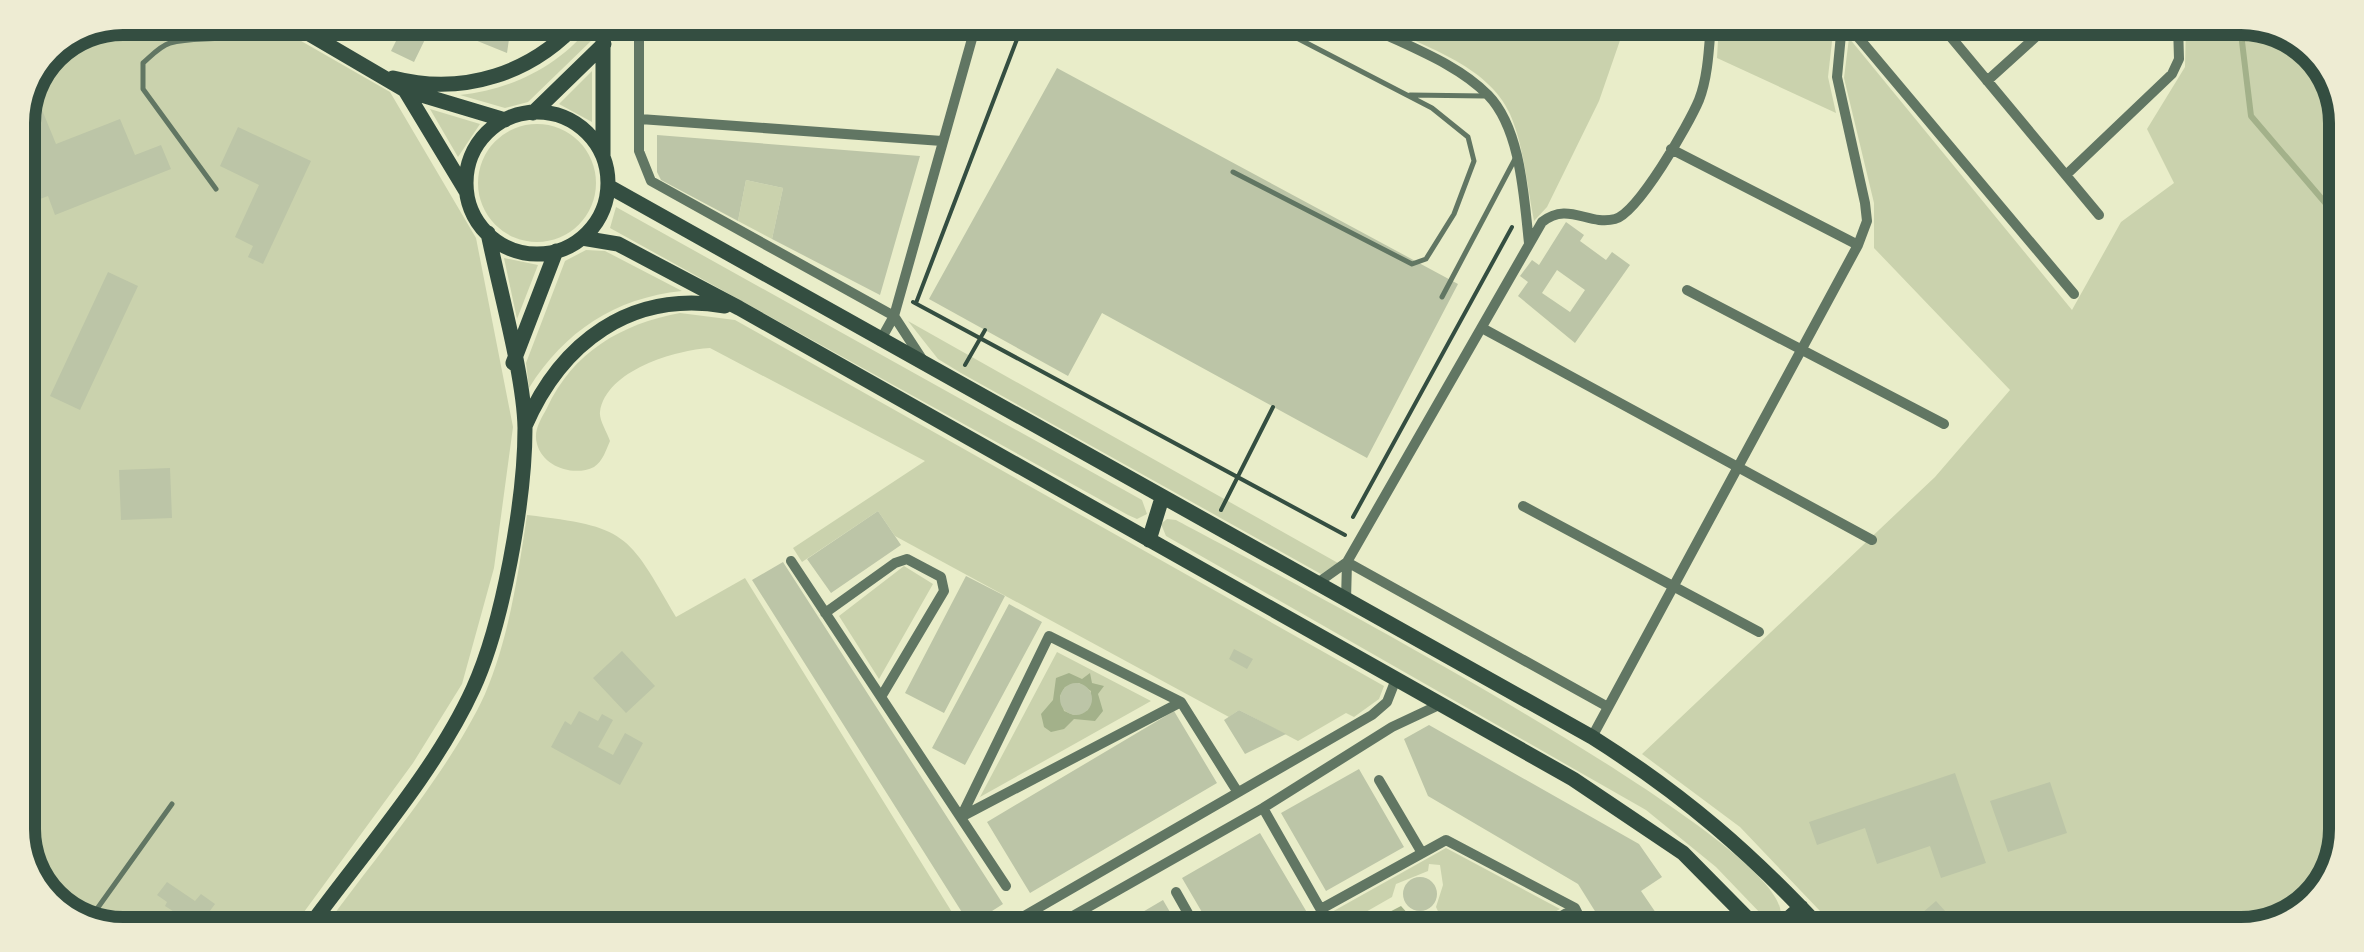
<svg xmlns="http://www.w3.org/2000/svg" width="2364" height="952" viewBox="0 0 2364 952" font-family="Commissioner,sans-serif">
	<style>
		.green { fill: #cad2ad }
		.water { fill: #a3b18a; fill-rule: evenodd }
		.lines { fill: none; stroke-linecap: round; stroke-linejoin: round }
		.stream { stroke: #a3b18a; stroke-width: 6 }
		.building { fill: #bcc5a7; fill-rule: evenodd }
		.path { stroke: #344e41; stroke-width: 4 }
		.service { stroke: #617663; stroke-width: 5 }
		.minor { stroke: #617663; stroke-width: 10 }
		.primary { stroke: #344e41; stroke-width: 15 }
		.rim { fill: none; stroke: #344e41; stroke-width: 12 }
	</style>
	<rect width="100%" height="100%" fill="#e9edc9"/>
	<path class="green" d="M123 18H261L390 92 476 238 513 427 494 568 462 684 413 763 293 927H83L39 893 18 836V117L49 48Z
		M1376 22 1626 23 1599 101 1547 207 1534 221C1527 186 1524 146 1510 114 1488 64 1420 46 1376 22Z
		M593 23 592 40 528 102 505 108 460 95C513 89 560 66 593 23Z
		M1719 23 1834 24 1828 77 1836 113 1717 58Z
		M2186 25H2281L2325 59 2346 116 2339 869 2300 916 2241 934 1841 933 1740 827 1642 754 1935 477 2010 390 1874 248V203L1844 78 1849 38 2072 310 2121 222 2174 183 2147 129 2185 67Z
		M592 71V122L559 104Z
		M430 109 480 124 458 157Z
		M478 183a59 59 0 1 1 118 0a59 59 0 1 1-118 0Z
		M746 180 783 188 772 239 738 221Z
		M616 207 1142 500 1147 514 1137 519 1128 515 610 228Z
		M586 250 605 251 682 291C615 298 565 331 529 388L526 363 565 261Z
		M504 258 538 265 517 319Z
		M680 313 735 320 1384 686 1379 699 1354 717 1346 713 1298 741 1239 710 1229 717 895 536 878 511 802 562 793 548 925 461 710 348C676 350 606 370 600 412 599 420 607 432 610 441 606 450 603 461 594 467 574 477 543 467 537 444 533 431 541 419 547 408 573 352 621 324 680 313Z
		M908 321 1338 563 1321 574 961 373 938 359Z
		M527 515C627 527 627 532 676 617L745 578 963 930 324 928C374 859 451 769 485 694 509 638 518 575 527 515Z
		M1176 520C1250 560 1802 847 1780 917L1772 920 1763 916 1716 867 1646 810 1166 536 1161 524 1167 519Z
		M904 566 933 584 879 679 839 616Z
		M1057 652 1151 701 980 797Z
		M1446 848 1560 909 1520 932H1432L1443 922 1436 907 1443 885 1440 865 1429 864 1428 871 1396 884 1392 897 1364 913 1361 931H1340L1330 913Z"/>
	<path class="water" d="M1069 673 1082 679 1090 673 1092 683 1104 686 1098 694 1103 711 1095 721 1074 719 1064 729 1051 732 1044 727 1041 714 1053 700 1056 678ZM1079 683 1091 691 1088 710 1074 715 1064 711 1060 696 1065 687Z
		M1401 906 1410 916 1402 931H1372L1374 920Z"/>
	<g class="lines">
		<path class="stream" d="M2240 25 2251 116 2345 226"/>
	</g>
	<path class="building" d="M341 18H374L364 38 338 25Z
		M407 19H512L507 53 433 23 414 62 391 51Z
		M1057 68 1458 284 1367 458 1102 313 1068 376 929 299Z
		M38 100 56 144 120 119 135 155 161 145 171 169 55 215 48 196 21 206 18 117 23 106Z
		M238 127 311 161 263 264 248 257 253 246 235 237 259 185 220 166Z
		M657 135 920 156 880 295 772 239 783 188 746 180 738 221 661 180 657 172Z
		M1566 222 1584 235 1580 241 1606 260 1612 252 1630 265 1575 343 1518 296 1528 282 1520 276 1532 260 1539 265ZM1557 270 1585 290 1570 312 1542 293Z
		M108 272 138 286 80 410 50 396Z
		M170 468 172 518 121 520 119 470Z
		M878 511 901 545 831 593 807 559Z
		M783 562 1003 904 970 925 752 580Z
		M966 576 1005 596 944 713 905 693Z
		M1009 604 1042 622 965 765 932 748Z
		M1234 649 1253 659 1247 669 1229 659Z
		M622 651 655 686 626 713 593 678Z
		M1060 699a16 16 0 1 1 32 0a16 16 0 1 1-32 0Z
		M1239 710 1286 734 1245 754 1224 720Z
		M579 711 598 721 602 714 613 720 598 747 613 755 625 733 643 743 620 785 551 747 565 721 571 725Z
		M1174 711 1217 783 1030 893 987 822Z
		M1429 725 1639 844 1662 877 1641 891 1669 932H1608L1578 884 1428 796 1404 739Z
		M1359 769 1404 847 1326 891 1281 813Z
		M1955 773 1986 863 1941 878 1930 846 1877 864 1865 828 1817 845 1809 822Z
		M2050 782 2067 833 2008 852 1990 801Z
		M1260 833 1318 931H1213L1182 878Z
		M1403 894a17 17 0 1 1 34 0a17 17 0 1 1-34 0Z
		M167 882 195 901 201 894 215 904 198 927 165 906 167 902 157 895Z
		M1163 900 1181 931 1112 930Z
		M1936 901 1965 933H1916L1908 925Z
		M1573 921 1579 932H1552Z"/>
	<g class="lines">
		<path class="path" d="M913 302 1345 535
			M916 303 1024 21
			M965 365 985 330
			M1221 510 1273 407
			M1353 517 1512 227"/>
		<path class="service" d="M1410 95 1484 96
			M1233 172 1412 264 1426 259 1454 214 1474 161 1468 137 1432 108 1266 22
			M216 189 143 89V63C151 56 160 46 170 43 204 34 237 47 263 18
			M1442 297 1515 159
			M84 927 172 804"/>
		<path class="minor" d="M639 19V151L651 181 894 316 922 359
			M1360 22C1401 44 1455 61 1488 95 1521 129 1524 198 1529 243
			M1847 24 2074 294
			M1940 24 2099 215
			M1987 81 2050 24
			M640 119 942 141
			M1671 149 1858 245
			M2066 175 2172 74 2179 59 2178 25
			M1687 290 1944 424
			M1482 328 1872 540
			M880 341 894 316 977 21
			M1523 506 1759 632
			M791 561 1006 886
			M1347 562 1608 707
			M1316 584 1347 562 1542 222C1568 201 1588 226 1615 219 1638 213 1689 124 1699 100 1708 77 1709 48 1711 23
			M1346 600 1347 562
			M825 613 895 563 907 559 941 577 944 591 881 697
			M1592 737 1858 245 1867 221 1865 203 1837 77 1842 24
			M1379 780 1422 853
			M1263 808 1333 931
			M961 817 1049 636 1181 702 1237 791
			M961 817 1181 702
			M1176 892 1198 931
			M1321 909 1446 840 1575 908 1587 932
			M1000 930 1372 715 1387 702 1396 679
			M1048 930 1263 808 1392 727 1441 704
			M1534 932 1575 908"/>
		<path class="primary" d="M282 18 405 90 466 191
			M393 78C463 96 533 74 581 19
			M405 90 505 120
			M466 183a71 71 0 1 1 142 0a71 71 0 1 1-142 0Z
			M533 113 604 44
			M603 155V19
			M608 186 1592 737C1684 795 1751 853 1825 933
			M582 238 618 244 739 308 1573 779 1683 853 1762 933
			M513 363 556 251
			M525 426C561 343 630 290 725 306
			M1149 540 1162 498
			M309 927C363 853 435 772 473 689 503 624 525 499 525 428 524 375 499 288 488 233
			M1772 933 1801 907"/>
	</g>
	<path d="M0 0H2364V952H0ZM123 35H2241A88 88 0 0 1 2329 123V829A88 88 0 0 1 2241 917H123A88 88 0 0 1 35 829V123A88 88 0 0 1 123 35Z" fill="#eeecd3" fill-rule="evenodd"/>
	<path class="rim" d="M123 35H2241A88 88 0 0 1 2329 123V829A88 88 0 0 1 2241 917H123A88 88 0 0 1 35 829V123A88 88 0 0 1 123 35Z"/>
</svg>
